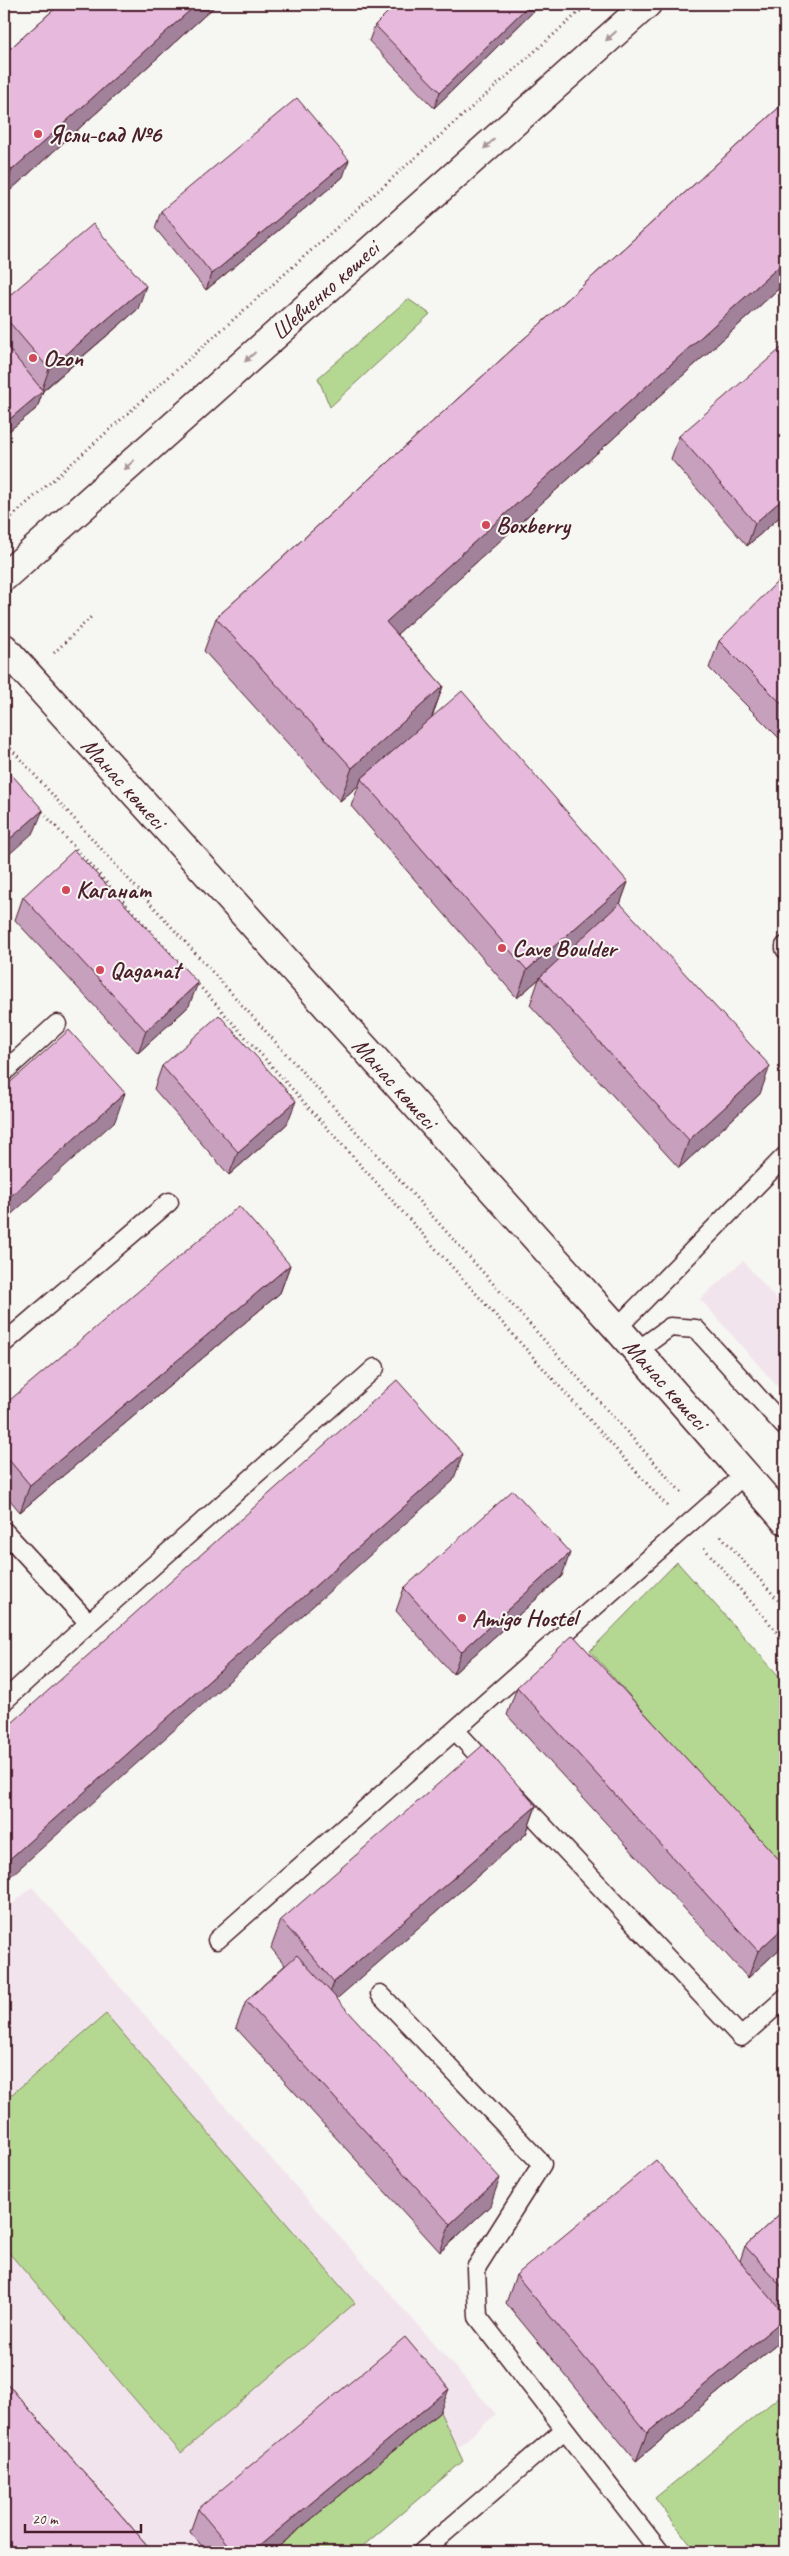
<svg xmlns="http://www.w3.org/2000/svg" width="789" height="2556" viewBox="0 0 789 2556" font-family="Caveat,sans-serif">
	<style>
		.built { fill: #f2e4ec }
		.green { fill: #b4d892; stroke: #7f7c5e }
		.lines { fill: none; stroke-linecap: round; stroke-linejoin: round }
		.lane-casing { stroke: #4a1f2b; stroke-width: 21 }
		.secondary-casing { stroke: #4a1f2b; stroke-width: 31 }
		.path { stroke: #4a1f2b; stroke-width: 3; stroke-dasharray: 1 4; stroke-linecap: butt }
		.lane { stroke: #f6f6f2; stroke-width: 18 }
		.secondary { stroke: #f6f6f2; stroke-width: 28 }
		.wall { fill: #c7a0be; stroke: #4a1f2b }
		.shaded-wall { fill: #a2829b; stroke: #4a1f2b }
		.building { fill: #e7badd; stroke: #4a1f2b }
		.oneway { fill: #a99598 }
		.poi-dot { fill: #d1495b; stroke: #f6f6f2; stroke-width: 2 }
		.labels { text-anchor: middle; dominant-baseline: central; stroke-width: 4; stroke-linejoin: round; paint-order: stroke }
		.poi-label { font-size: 24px; font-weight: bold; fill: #4a1f2b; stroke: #f6f6f2; text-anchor: start }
		.street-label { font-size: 24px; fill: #4a1f2b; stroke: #f6f6f2 }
	</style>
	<rect width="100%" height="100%" fill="#f6f6f2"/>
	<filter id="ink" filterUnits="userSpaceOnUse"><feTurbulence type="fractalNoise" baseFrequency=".02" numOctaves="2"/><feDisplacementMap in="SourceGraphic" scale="10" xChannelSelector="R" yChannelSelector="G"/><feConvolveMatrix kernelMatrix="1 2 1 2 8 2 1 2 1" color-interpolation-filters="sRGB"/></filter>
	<g filter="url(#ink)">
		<path class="built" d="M743 1261 785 1309V1395L700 1299Z
			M32 1887 496 2414 338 2552H4V1911Z"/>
		<path class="green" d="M408 299 430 314 330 407 318 378Z
			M677 1562 785 1683V1871L590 1651Z
			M106 2014 355 2303 181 2453 4 2247V2101Z
			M785 2392V2552H696L655 2498Z
			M440 2412 463 2461 356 2552H272Z"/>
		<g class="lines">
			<g class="lane-casing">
				<path id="lane" d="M785 946V949
					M4 1072 57 1024
					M617 1328 785 1156
					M4 1343 169 1202
					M637 1351 670 1327 696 1329 785 1427
					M4 1531 89 1623 375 1368
					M4 1701 89 1623
					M455 1730 490 1768
					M516 1797 741 2037 785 1998
					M217 1940 745 1474
					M380 1994 542 2164 476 2268 478 2317 660 2552
					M422 2552 564 2430"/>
			</g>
			<g class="secondary-casing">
				<path id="secondary" d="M4 577 647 4
					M4 648 617 1328 785 1520"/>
			</g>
			<path class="path" d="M8 520 588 4
				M54 653 93 615
				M4 741 681 1492
				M39 808 177 961
				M195 981 667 1506
				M721 1536 785 1608
				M704 1548 785 1641"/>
			<use href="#lane" class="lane"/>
			<use href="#secondary" class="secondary"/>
		</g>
		<path class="wall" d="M60 4H215L214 7 4 196V54Z
			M534 11 434 108 369 41 375 25Z
			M785 102V283L397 634 443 686 432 717 628 882 620 904 760 1094 679 1168 530 1005 539 979 517 998 351 806 359 785 340 801 204 651 216 618Z
			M343 177 206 290 155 228 161 211Z
			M4 300 138 309 43 391 37 408 4 435Z
			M679 436 785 512 747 546 671 459Z
			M785 588V744L709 668 719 641Z
			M23 897 189 1006 138 1053 15 920Z
			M162 1066 287 1124 229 1175 154 1089Z
			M290 1265 280 1293 20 1512 4 1493V1405Z
			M562 1576 453 1674 396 1611 404 1588Z
			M517 1687 785 1866V1944L748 1978 507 1715Z
			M536 1806 526 1834 336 1999 490 2206 440 2252 236 2028 246 2001 285 1965 271 1948 281 1920Z
			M785 2209V2328L783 2326 776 2344 636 2461 506 2303 516 2275 740 2261 745 2246Z
			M4 2380 153 2552H4Z
			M440 2412 272 2552H207L190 2532 198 2509Z"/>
		<path class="shaded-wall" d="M197 4H215L214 7 4 196V192L12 170Z
			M530 4H536L534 11 434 108 440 92Z
			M349 160 343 177 206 290 212 274Z
			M785 261V283L374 655 386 622Z
			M146 286 138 309 41 392 49 369Z
			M43 391 37 408 4 435V424Z
			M785 497V512L747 546 755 523Z
			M443 686 431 719 361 779 359 785 340 801 352 768Z
			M43 810 34 832 4 859V844Z
			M628 882 618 910 540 977 539 979 517 998 527 970Z
			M198 983 189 1006 138 1053 146 1031Z
			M770 1066 760 1094 679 1168 689 1140Z
			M125 1093 115 1121 4 1221V1202Z
			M296 1101 287 1124 229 1175 238 1152Z
			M290 1265 280 1293 20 1512 30 1485Z
			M463 1454 453 1481 4 1882V1864Z
			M570 1553 562 1576 453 1674 461 1652Z
			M536 1806 526 1834 324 2010 334 1982Z
			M785 1926V1944L748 1978 758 1951Z
			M500 2178 490 2206 440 2252 450 2224Z
			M785 2318V2320L776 2344 636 2461 647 2433Z
			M449 2389 440 2412 272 2552H252Z"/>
		<path class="building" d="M60 4H197L12 170 4 161V54Z
			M396 4H530L440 92 375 25Z
			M297 98 349 160 212 274 161 211Z
			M785 102V261L386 622 443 686 352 768 216 618Z
			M93 224 146 286 49 369 4 316V300Z
			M4 343 43 391 4 424Z
			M785 345V497L755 523 679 436Z
			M778 581 785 588V707L719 641Z
			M462 691 628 882 527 970 361 779Z
			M4 766 43 810 4 844Z
			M74 850 198 983 146 1031 23 897Z
			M620 903 770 1066 689 1140 540 977Z
			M219 1015 296 1101 238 1152 162 1066Z
			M69 1030 125 1093 4 1202V1088Z
			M239 1206 290 1265 30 1485 4 1454V1405Z
			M397 1380 463 1454 4 1864V1730Z
			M513 1490 570 1553 461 1652 404 1588Z
			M573 1635 785 1866V1926L758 1951 517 1687Z
			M483 1745 536 1806 334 1982 281 1920Z
			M297 1955 500 2178 450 2224 246 2001Z
			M656 2160 785 2315V2318L647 2433 516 2275Z
			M785 2209V2290L745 2246Z
			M405 2337 449 2389 252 2552H234L198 2509Z
			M4 2380 153 2552H16L4 2539Z"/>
		<defs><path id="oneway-solid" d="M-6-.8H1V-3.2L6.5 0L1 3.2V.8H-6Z" transform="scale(1.25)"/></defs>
		<g class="oneway">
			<use href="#oneway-solid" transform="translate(611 36) rotate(138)"/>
			<use href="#oneway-solid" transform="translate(489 144) rotate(138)"/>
			<use href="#oneway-solid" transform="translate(250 357) rotate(138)"/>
			<use href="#oneway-solid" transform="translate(129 465) rotate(138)"/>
		</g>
	</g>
	<g class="poi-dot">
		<circle cx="38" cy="134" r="5"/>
		<circle cx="33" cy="358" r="5"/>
		<circle cx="486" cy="525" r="5"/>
		<circle cx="66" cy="890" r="5"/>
		<circle cx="502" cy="948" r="5"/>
		<circle cx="100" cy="970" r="5"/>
		<circle cx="462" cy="1618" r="5"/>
	</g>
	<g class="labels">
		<g class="poi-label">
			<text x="48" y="134">Ясли-сад №6</text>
			<text x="43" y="358">Ozon</text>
			<text x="496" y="525">Boxberry</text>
			<text x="76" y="890">Каганат</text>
			<text x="512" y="948">Cave Boulder</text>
			<text x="110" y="970">Qaganat</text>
			<text x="472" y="1618">Amigo Hostel</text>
		</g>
		<g class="street-label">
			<text transform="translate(325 290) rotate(-42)">Шевченко көшесі</text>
			<text transform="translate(124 783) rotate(48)">Манас көшесі</text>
			<text transform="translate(395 1083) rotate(48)">Манас көшесі</text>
			<text transform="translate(666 1384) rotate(48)">Манас көшесі</text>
		</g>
	</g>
	<rect width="789" height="2556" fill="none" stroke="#f6f6f2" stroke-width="20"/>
	<rect x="10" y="10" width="769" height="2536" fill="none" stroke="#4a1f2b" stroke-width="2" filter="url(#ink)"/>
	<path d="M25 2524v8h116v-8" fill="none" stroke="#4a1f2b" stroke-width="2.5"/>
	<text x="32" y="2524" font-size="15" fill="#4a1f2b" stroke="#f6f6f2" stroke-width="4" paint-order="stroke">20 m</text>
</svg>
